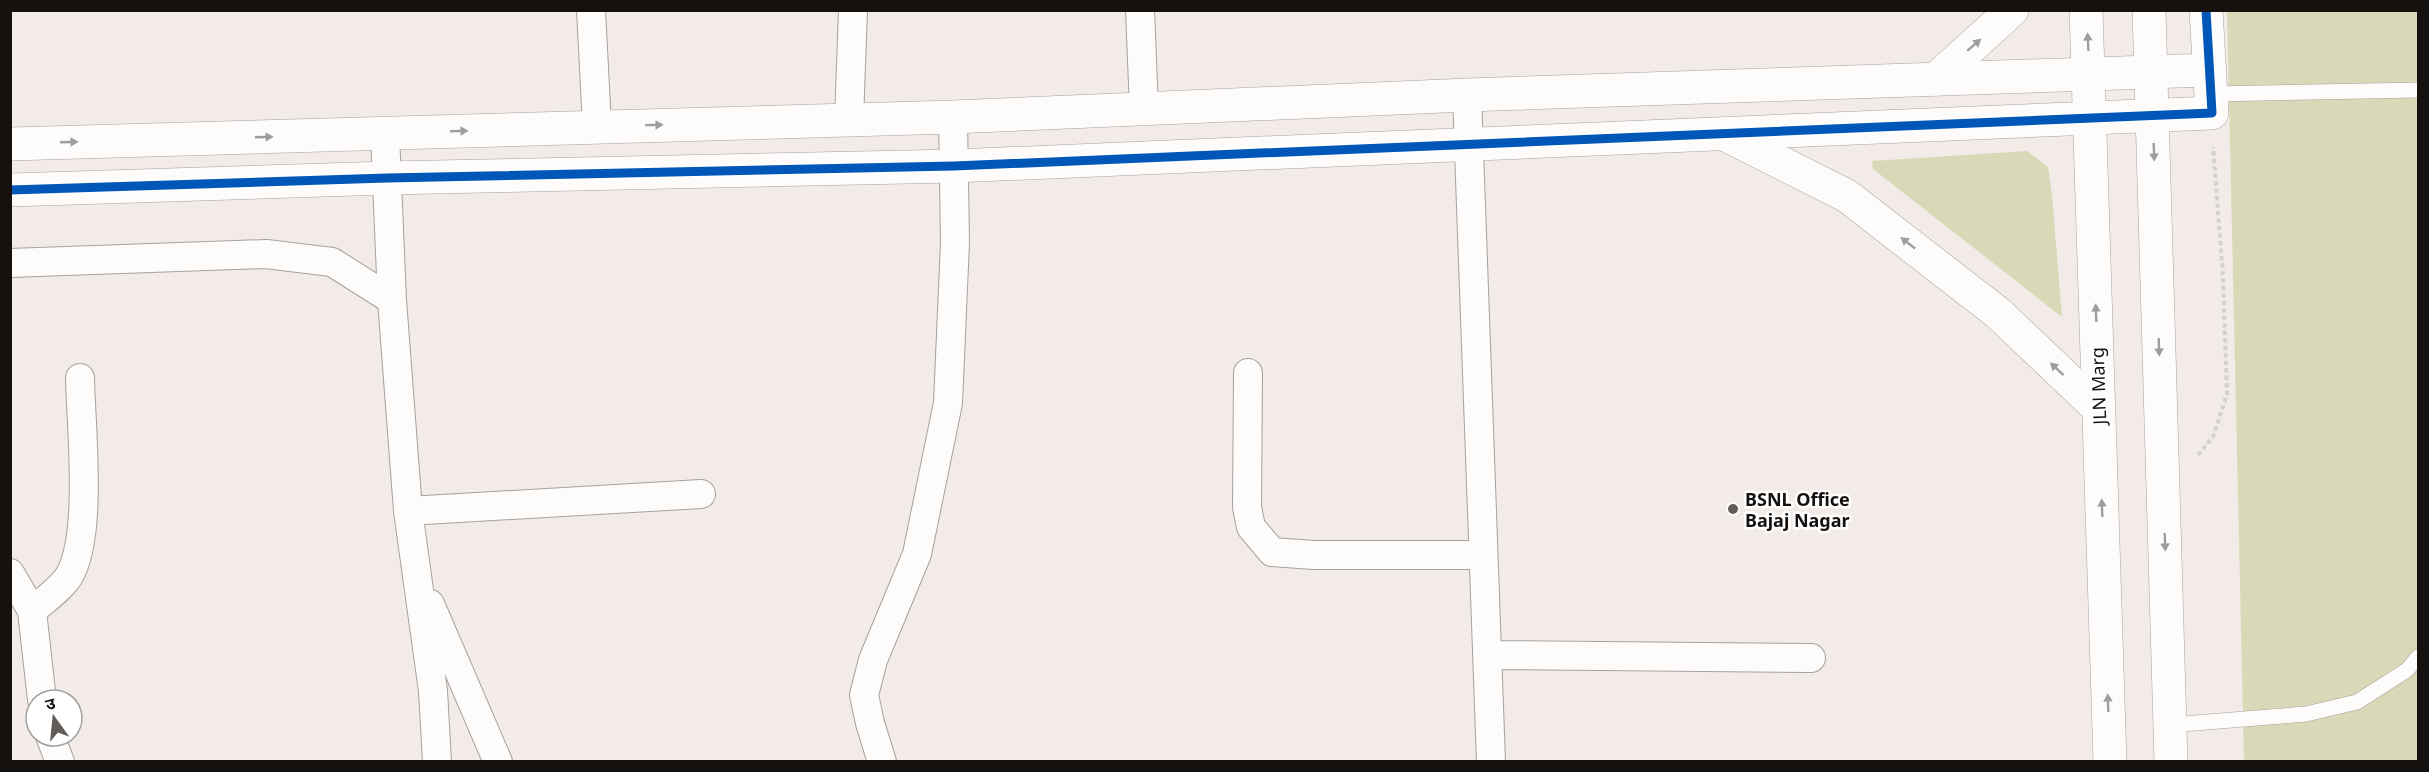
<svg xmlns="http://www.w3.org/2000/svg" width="2429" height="772" viewBox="0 0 2429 772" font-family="'Noto Sans','Noto Sans Devanagari',sans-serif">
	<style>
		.green { fill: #d9d9b7 }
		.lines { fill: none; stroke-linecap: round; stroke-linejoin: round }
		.service-casing { stroke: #a7a19d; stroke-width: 16 }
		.minor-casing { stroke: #a7a19d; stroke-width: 30 }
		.tertiary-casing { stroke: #a7a19d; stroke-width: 34 }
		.primary-casing { stroke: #a7a19d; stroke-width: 34 }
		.path { stroke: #d4d2d1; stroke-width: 4; stroke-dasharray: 4.5 3; stroke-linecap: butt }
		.service { stroke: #fdfcfb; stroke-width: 15 }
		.minor { stroke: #fdfcfb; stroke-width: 28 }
		.tertiary { stroke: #fdfcfb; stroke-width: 33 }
		.primary { stroke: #fdfcfb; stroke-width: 33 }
		.cycleway-casing { stroke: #fff; stroke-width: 13 }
		.cycleway { stroke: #0057b8; stroke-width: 9 }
		.oneway { fill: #a09e9c }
		.poi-dot { fill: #635d5a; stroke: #fff; stroke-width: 2 }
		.labels { text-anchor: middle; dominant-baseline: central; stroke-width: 5; stroke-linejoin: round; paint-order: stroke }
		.street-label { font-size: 18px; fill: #15110e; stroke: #fff }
		.poi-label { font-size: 18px; font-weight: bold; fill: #15110e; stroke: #fff; text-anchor: start }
	</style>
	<rect width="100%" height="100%" fill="#f3ebe7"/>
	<path class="green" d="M2227 11H2418V761H2244Z
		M2027 151 2048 167 2052 195 2062 317 1873 169 1872 161Z"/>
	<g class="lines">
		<g class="service-casing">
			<path id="service" d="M2210 94 2418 90
				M2170 725 2306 714 2357 702 2407 670 2418 657"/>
		</g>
		<g class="minor-casing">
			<path id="minor" d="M591 10 597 126
				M1140 10 1144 109
				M1467 95 1491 762
				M849 120 853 10
				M385 134 392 300 408 511 433 691 437 762
				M10 263 266 254 332 262 392 300
				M1248 373 1247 507 1251 527 1272 552 1314 555H1483
				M408 511 701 494
				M10 573 32 611 42 700
				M430 604 498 762
				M32 611C43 601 61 589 69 576 93 536 81 427 80 378
				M1488 655 1811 658
				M50 736 60 762
				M882 762 870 723 864 695 873 660 917 554 948 403 955 242 953 117"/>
		</g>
		<g class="tertiary-casing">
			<path id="tertiary" d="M10 144 953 117 1467 95 2208 70
				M10 190 387 178 954 166 2212 113 2206 10"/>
		</g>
		<g class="primary-casing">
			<path id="primary" d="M2086 10 2110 762
				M2149 10 2171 762
				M1936 79 2012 10
				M1724 134 1847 196 1998 313 2099 409"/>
		</g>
		<path class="path" d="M2198 455 2213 437 2227 394 2223 276 2213 147"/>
		<use href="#service" class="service"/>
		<use href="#minor" class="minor"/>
		<use href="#tertiary" class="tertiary"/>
		<use href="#primary" class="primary"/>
		<g class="cycleway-casing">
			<path id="cycleway" d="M10 190 387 178 954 166 2212 113 2206 10"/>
		</g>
		<use href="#cycleway" class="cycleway"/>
	</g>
	<defs><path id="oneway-solid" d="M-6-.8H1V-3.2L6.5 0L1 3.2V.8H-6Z" transform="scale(1.5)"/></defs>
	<g class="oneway">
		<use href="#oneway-solid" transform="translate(2088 42) rotate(-93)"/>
		<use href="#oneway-solid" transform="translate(1974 45) rotate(-41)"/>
		<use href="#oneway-solid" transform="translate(654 125) rotate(-1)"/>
		<use href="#oneway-solid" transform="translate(459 131) rotate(-2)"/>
		<use href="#oneway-solid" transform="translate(264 137) rotate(-2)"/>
		<use href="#oneway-solid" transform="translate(69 142) rotate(-2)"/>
		<use href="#oneway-solid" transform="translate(2154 152) rotate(88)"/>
		<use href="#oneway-solid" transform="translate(1908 243) rotate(-142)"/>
		<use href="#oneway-solid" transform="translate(2096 313) rotate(-92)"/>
		<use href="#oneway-solid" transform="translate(2159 347) rotate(88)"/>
		<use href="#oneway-solid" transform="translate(2057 369) rotate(-137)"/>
		<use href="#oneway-solid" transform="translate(2102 508) rotate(-92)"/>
		<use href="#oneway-solid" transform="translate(2165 542) rotate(88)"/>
		<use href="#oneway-solid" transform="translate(2108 703) rotate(-92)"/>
	</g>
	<circle class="poi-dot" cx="1733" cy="509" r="6"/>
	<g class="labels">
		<g class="street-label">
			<text transform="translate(2098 386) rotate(-92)">JLN Marg</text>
		</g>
		<g class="poi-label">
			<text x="1745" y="499">BSNL Office<tspan x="1745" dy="21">Bajaj Nagar</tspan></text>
		</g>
	</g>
	<rect width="2429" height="772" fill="none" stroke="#15110e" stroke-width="24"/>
	<g transform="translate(54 718) rotate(345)"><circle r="28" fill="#ffffff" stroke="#a1a09f" stroke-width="1.5"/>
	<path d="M0-4.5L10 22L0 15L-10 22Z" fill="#635d5a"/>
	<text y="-9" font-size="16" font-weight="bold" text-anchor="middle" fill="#15110e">उ</text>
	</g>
</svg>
